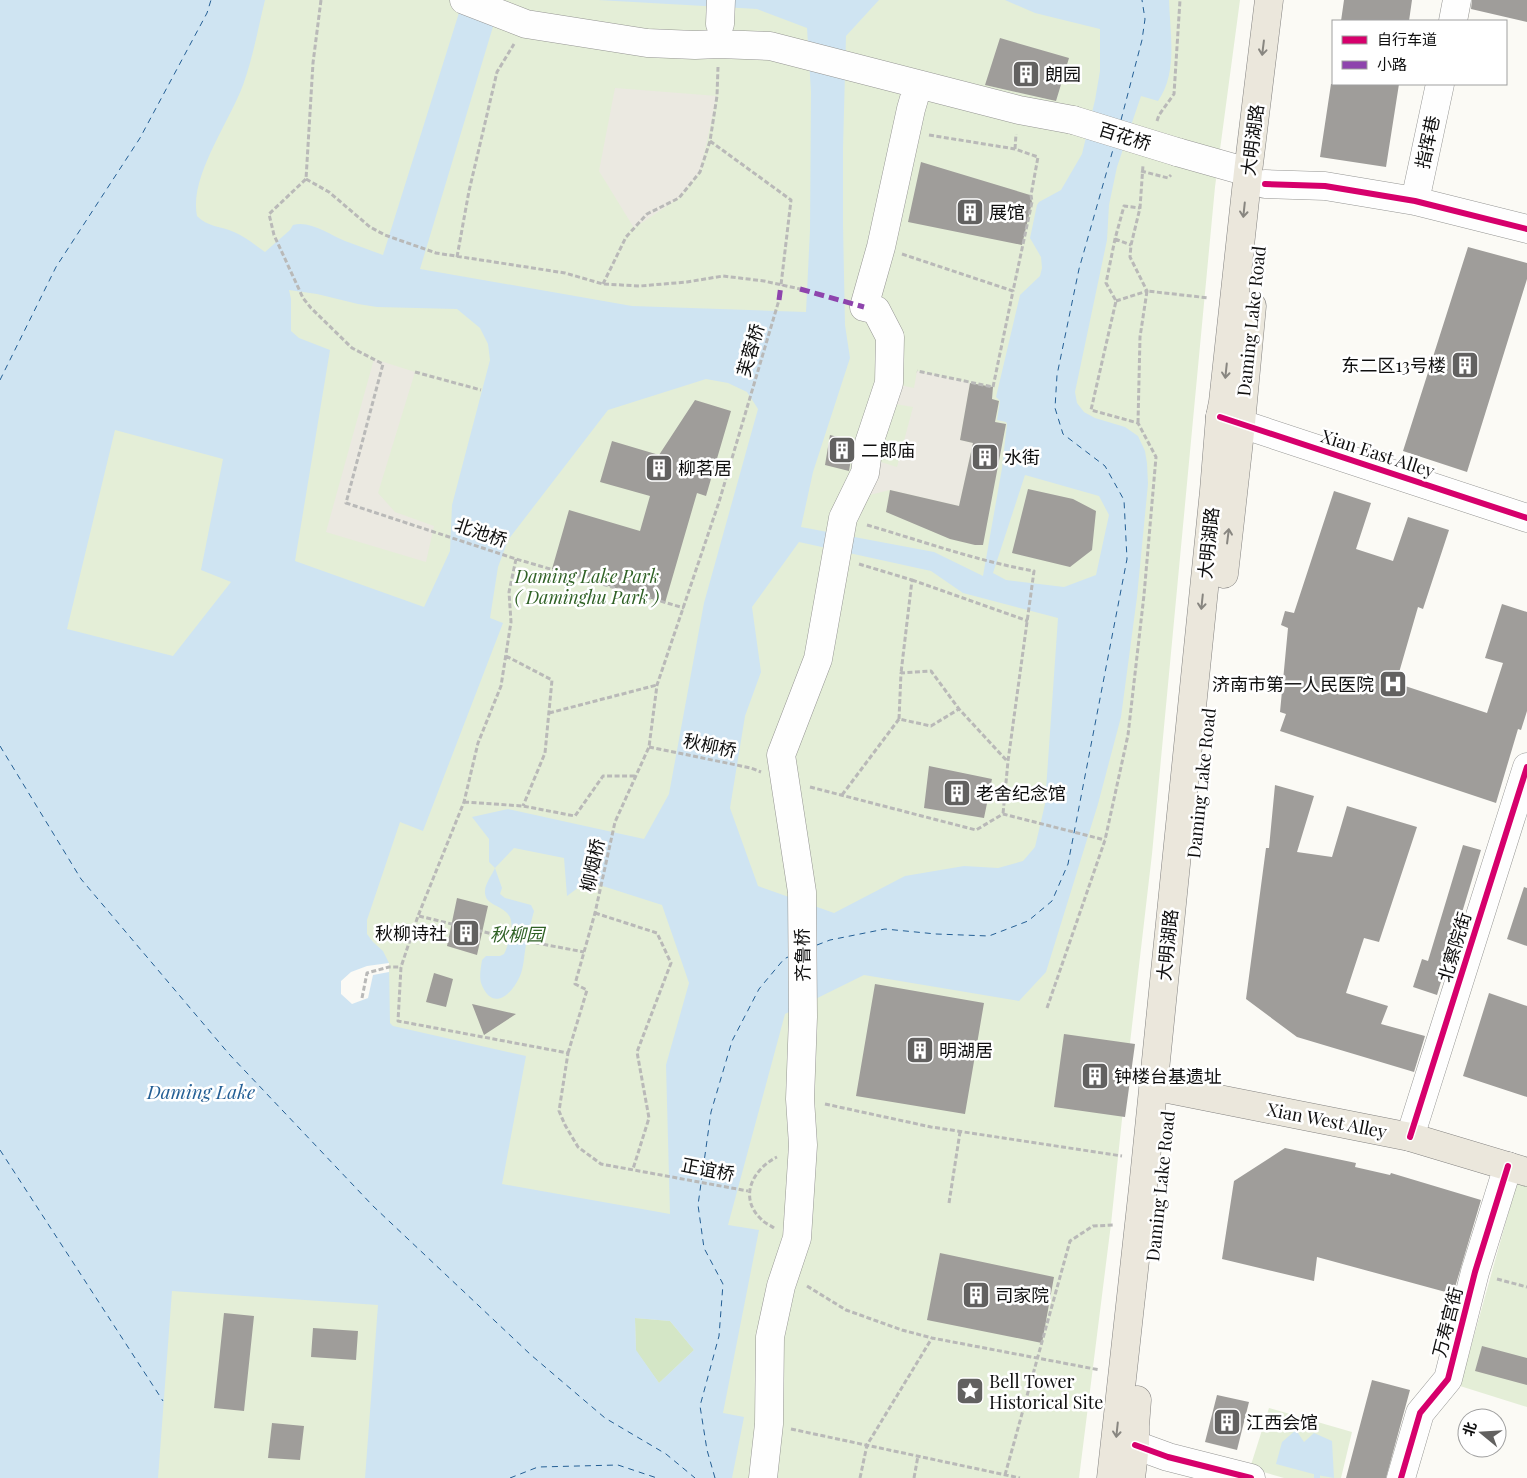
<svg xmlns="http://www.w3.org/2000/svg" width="1527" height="1478" viewBox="0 0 1527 1478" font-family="'Playfair Display','Noto Sans SC',serif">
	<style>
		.green { fill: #e4eed7 }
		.forest { fill: #d4e6c6 }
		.plaza { fill: #ebe9e1 }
		.water { fill: #cfe4f2; fill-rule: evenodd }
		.pier { fill: #fbfaf5 }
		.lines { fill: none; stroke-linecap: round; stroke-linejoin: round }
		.stream { stroke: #cfe4f2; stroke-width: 6 }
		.ferry { stroke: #245f95; stroke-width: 1; stroke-dasharray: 6 5; stroke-linecap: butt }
		.building { fill: #9f9d9a }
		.minor-casing { stroke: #959593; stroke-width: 29 }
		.major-casing { stroke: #838280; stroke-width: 29 }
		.path { stroke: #b9b9b8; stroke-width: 3; stroke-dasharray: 5 2.5; stroke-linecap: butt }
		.minor { stroke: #fefefe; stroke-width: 28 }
		.major { stroke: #ebe7dc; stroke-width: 28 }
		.minor-bridge-casing { stroke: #959593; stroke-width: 29; stroke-linecap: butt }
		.minor-bridge { stroke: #fefefe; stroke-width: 28 }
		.quiet { stroke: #8e44ad; stroke-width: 5; stroke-dasharray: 10 5; stroke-linecap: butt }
		.cycleway-casing { stroke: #fff; stroke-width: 9 }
		.cycleway { stroke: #d6006c; stroke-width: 6 }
		.oneway { stroke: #888680 }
		.labels { text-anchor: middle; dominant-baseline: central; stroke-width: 5; stroke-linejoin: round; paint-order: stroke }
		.poi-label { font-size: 18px; fill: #0f0f0f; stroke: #fff; text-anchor: start }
		.street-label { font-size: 18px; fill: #0f0f0f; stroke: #fff }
		.park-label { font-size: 18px; font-style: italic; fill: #2f6125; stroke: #fff }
		.water-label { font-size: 19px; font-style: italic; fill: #245f95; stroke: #fff }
	</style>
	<rect width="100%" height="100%" fill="#fbfaf5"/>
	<path class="green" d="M0 0H1240L1215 187 1152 854 1130 1043 1111 1224 1079 1478H0Z
		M1517 1182 1527 1185V1407L1460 1386Z
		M1269 1408 1352 1432 1341 1478H1284L1250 1468Z"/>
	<path class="forest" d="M635 1318 670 1321 694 1350 659 1383 636 1351Z"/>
	<path class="plaza" d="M615 88 717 96 700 172 679 198 634 228 599 171Z
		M374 359 415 372 378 493 395 512 434 526 426 562 326 532Z
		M917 371 970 383 960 440 973 443 959 506 890 490 853 499 868 458 897 467 913 407 883 402 889 383 914 388Z"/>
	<path class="water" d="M0 0H265C258 28 253 58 243 85 229 123 189 177 197 216 207 227 221 226 234 232 245 237 254 244 265 252L290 230 293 225C310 220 330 235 345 241 358 246 370 250 383 255L463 0H501L420 269 632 306 806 312 810 230 811 92 807 28 757 9 598 0H879L846 36 843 148V225L845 325 850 358 813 472 801 527 934 552 983 576 1002 468 1007 424 1006 422 997 420 1000 401 996 397 1020 295 1040 276 1042 268 1041 257 1030 238 1037 205 1039 202 1061 190 1082 154 1095 100 1100 71V29L1035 13 1005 0H1169C1170 33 1178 73 1158 101L1141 96 1117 167 1109 205 1107 240 1075 392 1077 403 1084 412 1095 418 1125 427 1138 436 1145 451 1147 463 1148 484 1137 597 1121 717 1098 804 1046 972 1019 1001 864 975 785 1014 728 1225 759 1230 723 1413 744 1417 732 1478H365L378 1305 172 1291 158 1478H0ZM289 290 317 294 358 304 377 307 457 309 480 328 488 344 490 360 452 505 450 551 424 607 295 561 330 350 299 338 291 331V299ZM706 379 728 383 747 392 758 409 704 603 669 794 644 839 508 809 472 817 489 839V862L495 868C492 875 484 885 485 893 486 911 519 902 510 936 508 942 507 949 504 954L500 956H486L482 960C481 967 479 976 481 983 492 1012 511 996 520 976 524 967 524 955 526 945 528 934 531 922 534 911L531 905 505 898 500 894 502 888 495 868 514 848 564 858 567 896 587 881 662 905 689 983 666 1065 670 1214 502 1184 526 1056 393 1026 390 1023 389 963 383 951 373 942 367 934V920L400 822 423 831 503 623 490 618 498 567 508 540 608 410ZM115 430 223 459 201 570 231 582 173 656 67 629ZM1025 475 1099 496 1109 515 1096 575 1064 587 1006 580 993 573ZM799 542 931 571 963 593 1058 618 1045 804 1035 847 1023 861 998 868 964 866 905 876 834 913 758 886 730 808 745 716 761 672 752 607ZM635 1318 670 1321 694 1350 659 1383 636 1350Z
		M1296 1430 1304 1442 1314 1433 1332 1441 1334 1478 1317 1475 1276 1464 1282 1442Z"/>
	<path class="pier" d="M389 963V972L373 975 368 998 352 1004 341 994V981L351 972 367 966Z"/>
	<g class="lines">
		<path class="stream" d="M1317 1478V1475"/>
		<path class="ferry" d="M1121 120 1142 40 1145 19 1142 0
			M0 380 56 267 140 138 207 13 211 0
			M0 746 81 879 229 1054 373 1206 531 1355 605 1418 666 1454 695 1478
			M817 945 830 940 885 929 936 934 989 936 1028 921 1052 901 1068 864 1127 559 1124 500 1105 466 1063 434 1055 408 1057 375 1079 269 1114 146
			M0 1150 163 1401
			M510 1478 538 1467 618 1465 657 1478
			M715 1478 707 1450 700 1406 719 1336 723 1284 704 1248 698 1205 711 1112 732 1041 759 989 784 959 790 956"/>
	</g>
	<path class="building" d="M1344 0H1412L1409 21H1341Z
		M1472 0H1527V22L1471 9Z
		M1000 38 1069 58 1056 101 985 85Z
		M1331 84H1399L1386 167 1320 157Z
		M921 162 1030 195 1032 202 1022 245 908 222Z
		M1468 247 1527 263V279L1467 472 1403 451Z
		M970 383 993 387 992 399 999 401 995 422 1006 424 983 545H975L950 539 886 512 890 490 959 506 973 443 960 440Z
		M695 400 731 411 706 496 697 493 665 603 552 569 569 510 640 531 650 496 600 482 612 441 659 455Z
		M830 435 854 441 849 471 825 465Z
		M1028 489 1073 499 1096 511 1092 550 1070 567 1012 553Z
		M1334 491 1371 503 1356 549 1393 561 1408 517 1449 530 1423 609 1418 607 1396 683 1487 713 1503 663 1485 658 1502 604 1527 612V711L1521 730 1518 729 1496 803 1280 731 1286 714 1280 712 1288 628 1281 625 1285 611 1294 613Z
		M929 766 992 779 984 818 924 808Z
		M1275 785 1314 796 1297 852 1332 857 1347 806 1417 827 1379 942 1364 938 1346 993 1388 1006 1381 1024 1425 1036 1414 1072 1297 1037 1246 999 1266 848H1269Z
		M1463 845 1481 850 1437 995 1413 987 1422 959 1428 961Z
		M1524 887 1527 888V946L1507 939Z
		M457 898 488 906 477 955 447 946Z
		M434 973 453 979 446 1007 426 1002Z
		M875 984 984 1003 965 1114 856 1096Z
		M1489 993 1527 1006V1097L1463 1076Z
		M472 1004 516 1014 484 1035Z
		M1064 1034 1135 1044 1125 1117 1054 1107Z
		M1285 1148 1356 1163 1355 1167 1390 1175 1391 1173 1481 1200 1453 1294 1317 1257 1314 1281 1222 1259 1234 1181Z
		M940 1253 1054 1277 1042 1343 927 1320Z
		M224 1313 254 1316 244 1411 214 1408Z
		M313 1328 358 1331 356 1360 311 1357Z
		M1482 1346 1527 1358V1385L1475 1371Z
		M1372 1380 1410 1390 1386 1478H1346Z
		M1217 1395 1249 1402 1237 1450 1205 1442Z
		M272 1423 304 1426 300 1460 268 1458Z"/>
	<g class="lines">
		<g class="minor-casing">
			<path id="minor" d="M464 0 526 24 647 43 695 45 719 44 770 46 1019 110 1073 120
				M1453 21 1457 0
				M720 24 721 0
				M1177 152 1248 172
				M1265 184 1325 186 1415 201 1527 229
				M1415 201 1440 84
				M1220 417 1527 518
				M1410 1137 1527 767
				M1135 1445 1168 1457 1251 1478
				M763 1478 769 1424 770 1337 781 1286 797 1238 803 1145 800 1099 803 1017 802 892 781 755 818 659 843 518 865 473 869 443 889 383 890 337 876 310 864 307 881 247 911 109 918 85
				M1401 1478 1420 1413 1448 1379 1475 1272 1508 1166"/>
		</g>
		<g class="major-casing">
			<path id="major" d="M1224 574 1241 423 1252 306
				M1153 1086 1410 1137 1527 1172
				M1111 1478 1143 1188 1214 491 1220 417 1223 402 1248 172 1269 0
				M1131 1478 1135 1445V1426L1137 1400"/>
		</g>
		<path class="path" d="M321 0 313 63 306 179 269 214 274 235 303 298 311 308 352 348 383 364 346 503 516 559 684 608
			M1157 121 1159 115 1174 94 1180 0
			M929 135 1015 149 1038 157 1031 195 1032 202 1013 291
			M710 141 791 200 781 285
			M1015 149 1016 134
			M1141 171 1168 178 1171 175
			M306 179 329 192 370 227 385 235 436 253 565 273 603 284 640 286 687 282 723 276 764 281 800 289
			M1115 239 1131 245
			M902 254 1013 291 993 387 917 371
			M457 257 469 191 497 72 514 44
			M603 284 626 237 647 214 679 198 700 172 710 141 717 96 718 67
			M1116 301 1147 291 1130 257 1131 245 1140 208 1143 165
			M415 372 481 390
			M1138 423 1140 337 1147 291 1209 298
			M867 525C922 541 977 561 1034 571L1008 761 1003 814
			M516 559 509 592 511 622 501 686 478 743 464 802 418 916 401 967 398 1021 568 1053 559 1111 565 1125 578 1147 601 1164 748 1191
			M859 564 912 580 901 673
			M912 580 1028 621
			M506 656 552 680 545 753 523 806
			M549 713 657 685
			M899 719 901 673 931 671 959 709
			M649 747 751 768 761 772
			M810 787 976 830 1003 814 1105 840
			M842 795 899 719 931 726 959 709 1007 761
			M464 802 523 806 575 816 603 776H636
			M595 913 657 933 671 963 637 1052 649 1118 633 1169
			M419 916 505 937 584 952
			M362 998 367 973 389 967H401
			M1047 1008 1105 840 1128 735 1144 595 1156 457 1138 423 1091 410 1116 301 1106 283 1115 239 1124 206 1140 208
			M568 1053 587 990 575 984 595 913 615 822 649 747 657 685 719 502 779 300
			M825 1104 931 1127 1122 1156
			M949 1203 960 1132
			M774 1228C770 1225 764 1223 761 1219 738 1197 753 1169 777 1157
			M1497 1279 1527 1287
			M807 1286 846 1310 902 1330 932 1338
			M791 1429 1020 1478
			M1005 1475 1070 1241 1093 1226 1115 1225
			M860 1478 867 1445 932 1338 1100 1370
			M914 1478 918 1456"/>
		<use href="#minor" class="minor"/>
		<use href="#major" class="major"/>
		<g class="minor-bridge-casing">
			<path id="minor-bridge" d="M1073 120 1177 152"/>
		</g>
		<use href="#minor-bridge" class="minor-bridge"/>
		<path class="quiet" d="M800 289 864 307
			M779 300 781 285"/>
		<g class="cycleway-casing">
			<path id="cycleway" d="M1265 184 1325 186 1415 201 1527 229
				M1220 417 1527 518
				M1410 1137 1527 767
				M1135 1445 1168 1457 1251 1478
				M1401 1478 1420 1413 1448 1379 1475 1272 1508 1166"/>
		</g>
		<use href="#cycleway" class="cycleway"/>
	</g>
	<defs><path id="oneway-shaft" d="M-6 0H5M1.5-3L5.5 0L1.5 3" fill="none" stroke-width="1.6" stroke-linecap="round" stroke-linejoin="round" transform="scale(1.25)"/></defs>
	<g class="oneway">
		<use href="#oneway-shaft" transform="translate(1263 48) rotate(97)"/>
		<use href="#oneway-shaft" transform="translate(1244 210) rotate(96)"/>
		<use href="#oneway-shaft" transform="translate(1226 371) rotate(96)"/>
		<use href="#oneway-shaft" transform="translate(1228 536) rotate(-83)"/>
		<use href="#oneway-shaft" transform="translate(1202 602) rotate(96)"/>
		<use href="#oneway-shaft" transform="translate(1117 1430) rotate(96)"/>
	</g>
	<defs>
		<g id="building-square" transform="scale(1.4375)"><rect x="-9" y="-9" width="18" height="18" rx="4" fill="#626160" stroke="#fff"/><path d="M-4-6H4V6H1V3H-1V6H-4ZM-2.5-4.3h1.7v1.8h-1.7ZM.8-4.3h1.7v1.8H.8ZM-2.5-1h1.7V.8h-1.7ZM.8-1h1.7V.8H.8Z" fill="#fff"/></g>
		<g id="hospital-square" transform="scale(1.4375)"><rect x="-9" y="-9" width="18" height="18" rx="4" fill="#626160" stroke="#fff"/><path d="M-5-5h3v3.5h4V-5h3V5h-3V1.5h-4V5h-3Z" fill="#fff"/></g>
		<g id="sight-square" transform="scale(1.4375)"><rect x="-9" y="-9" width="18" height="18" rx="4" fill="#626160" stroke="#fff"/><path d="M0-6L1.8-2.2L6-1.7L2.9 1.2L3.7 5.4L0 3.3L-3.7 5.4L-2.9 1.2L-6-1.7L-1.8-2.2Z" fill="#fff"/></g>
	</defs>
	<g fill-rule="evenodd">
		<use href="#building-square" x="1026" y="74"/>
		<use href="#building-square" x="970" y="212"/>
		<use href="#building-square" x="1465" y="365"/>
		<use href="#building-square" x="842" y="450"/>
		<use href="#building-square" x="985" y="457"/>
		<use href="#building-square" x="659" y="468"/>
		<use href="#hospital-square" x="1393" y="684"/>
		<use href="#building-square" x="957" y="793"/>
		<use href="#building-square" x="466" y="933"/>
		<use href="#building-square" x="920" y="1050"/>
		<use href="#building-square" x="1095" y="1076"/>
		<use href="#building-square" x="976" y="1295"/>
		<use href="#sight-square" x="970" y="1391"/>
		<use href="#building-square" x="1227" y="1422"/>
	</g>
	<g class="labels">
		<g class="poi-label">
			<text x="1045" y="74">朗园</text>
			<text x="989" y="212">展馆</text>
			<text x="1446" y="365" text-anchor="end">东二区13号楼</text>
			<text x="861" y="450">二郎庙</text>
			<text x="1004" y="457">水街</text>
			<text x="678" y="468">柳茗居</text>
			<text x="1374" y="684" text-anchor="end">济南市第一人民医院</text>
			<text x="976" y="793">老舍纪念馆</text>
			<text x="447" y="933" text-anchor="end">秋柳诗社</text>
			<text x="939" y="1050">明湖居</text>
			<text x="1114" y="1076">钟楼台基遗址</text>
			<text x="995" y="1295">司家院</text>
			<text x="989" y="1381">Bell Tower<tspan x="989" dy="21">Historical Site</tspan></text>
			<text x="1246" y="1422">江西会馆</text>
		</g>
		<g class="street-label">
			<text transform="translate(1125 136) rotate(17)">百花桥</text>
			<text transform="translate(1252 140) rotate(-83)">大明湖路</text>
			<text transform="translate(1427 142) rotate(-78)">指挥巷</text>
			<text transform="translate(1251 321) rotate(-84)">Daming Lake Road</text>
			<text transform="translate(750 350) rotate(-74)">芙蓉桥</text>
			<text transform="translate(1378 453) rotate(18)">Xian East Alley</text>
			<text transform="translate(481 532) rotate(19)">北池桥</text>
			<text transform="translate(1208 543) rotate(-84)">大明湖路</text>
			<text transform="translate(710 745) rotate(12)">秋柳桥</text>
			<text transform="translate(1201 783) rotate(-84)">Daming Lake Road</text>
			<text transform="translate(592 865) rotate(-78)">柳烟桥</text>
			<text transform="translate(1167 945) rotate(-84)">大明湖路</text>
			<text transform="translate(1454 947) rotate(-73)">北察院街</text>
			<text transform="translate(802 955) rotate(-91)">齐鲁桥</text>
			<text transform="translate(1327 1120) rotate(11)">Xian West Alley</text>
			<text transform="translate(708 1169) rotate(11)">正谊桥</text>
			<text transform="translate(1160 1186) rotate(-84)">Daming Lake Road</text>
			<text transform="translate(1447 1322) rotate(-76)">万寿宫街</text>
		</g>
		<g class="park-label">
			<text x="587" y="576">Daming Lake Park<tspan x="587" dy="21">( Daminghu Park )</tspan></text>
			<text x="517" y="934">秋柳园</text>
		</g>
		<g class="water-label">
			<text x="201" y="1091">Daming Lake</text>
		</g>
	</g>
	<rect x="1332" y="20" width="175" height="65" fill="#ffffff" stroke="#9f9f9f"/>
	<rect x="1342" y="36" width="25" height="8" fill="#d6006c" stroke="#9f9f9f"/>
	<text x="1377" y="45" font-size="15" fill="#0f0f0f">自行车道</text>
	<rect x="1342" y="61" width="25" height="8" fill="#8e44ad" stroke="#9f9f9f"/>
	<text x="1377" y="70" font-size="15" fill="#0f0f0f">小路</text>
	<g transform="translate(1482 1433) rotate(288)"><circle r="24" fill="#ffffff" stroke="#9f9f9f"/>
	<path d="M0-4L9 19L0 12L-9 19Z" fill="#626160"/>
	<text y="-8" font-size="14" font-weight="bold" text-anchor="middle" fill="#0f0f0f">北</text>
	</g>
</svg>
